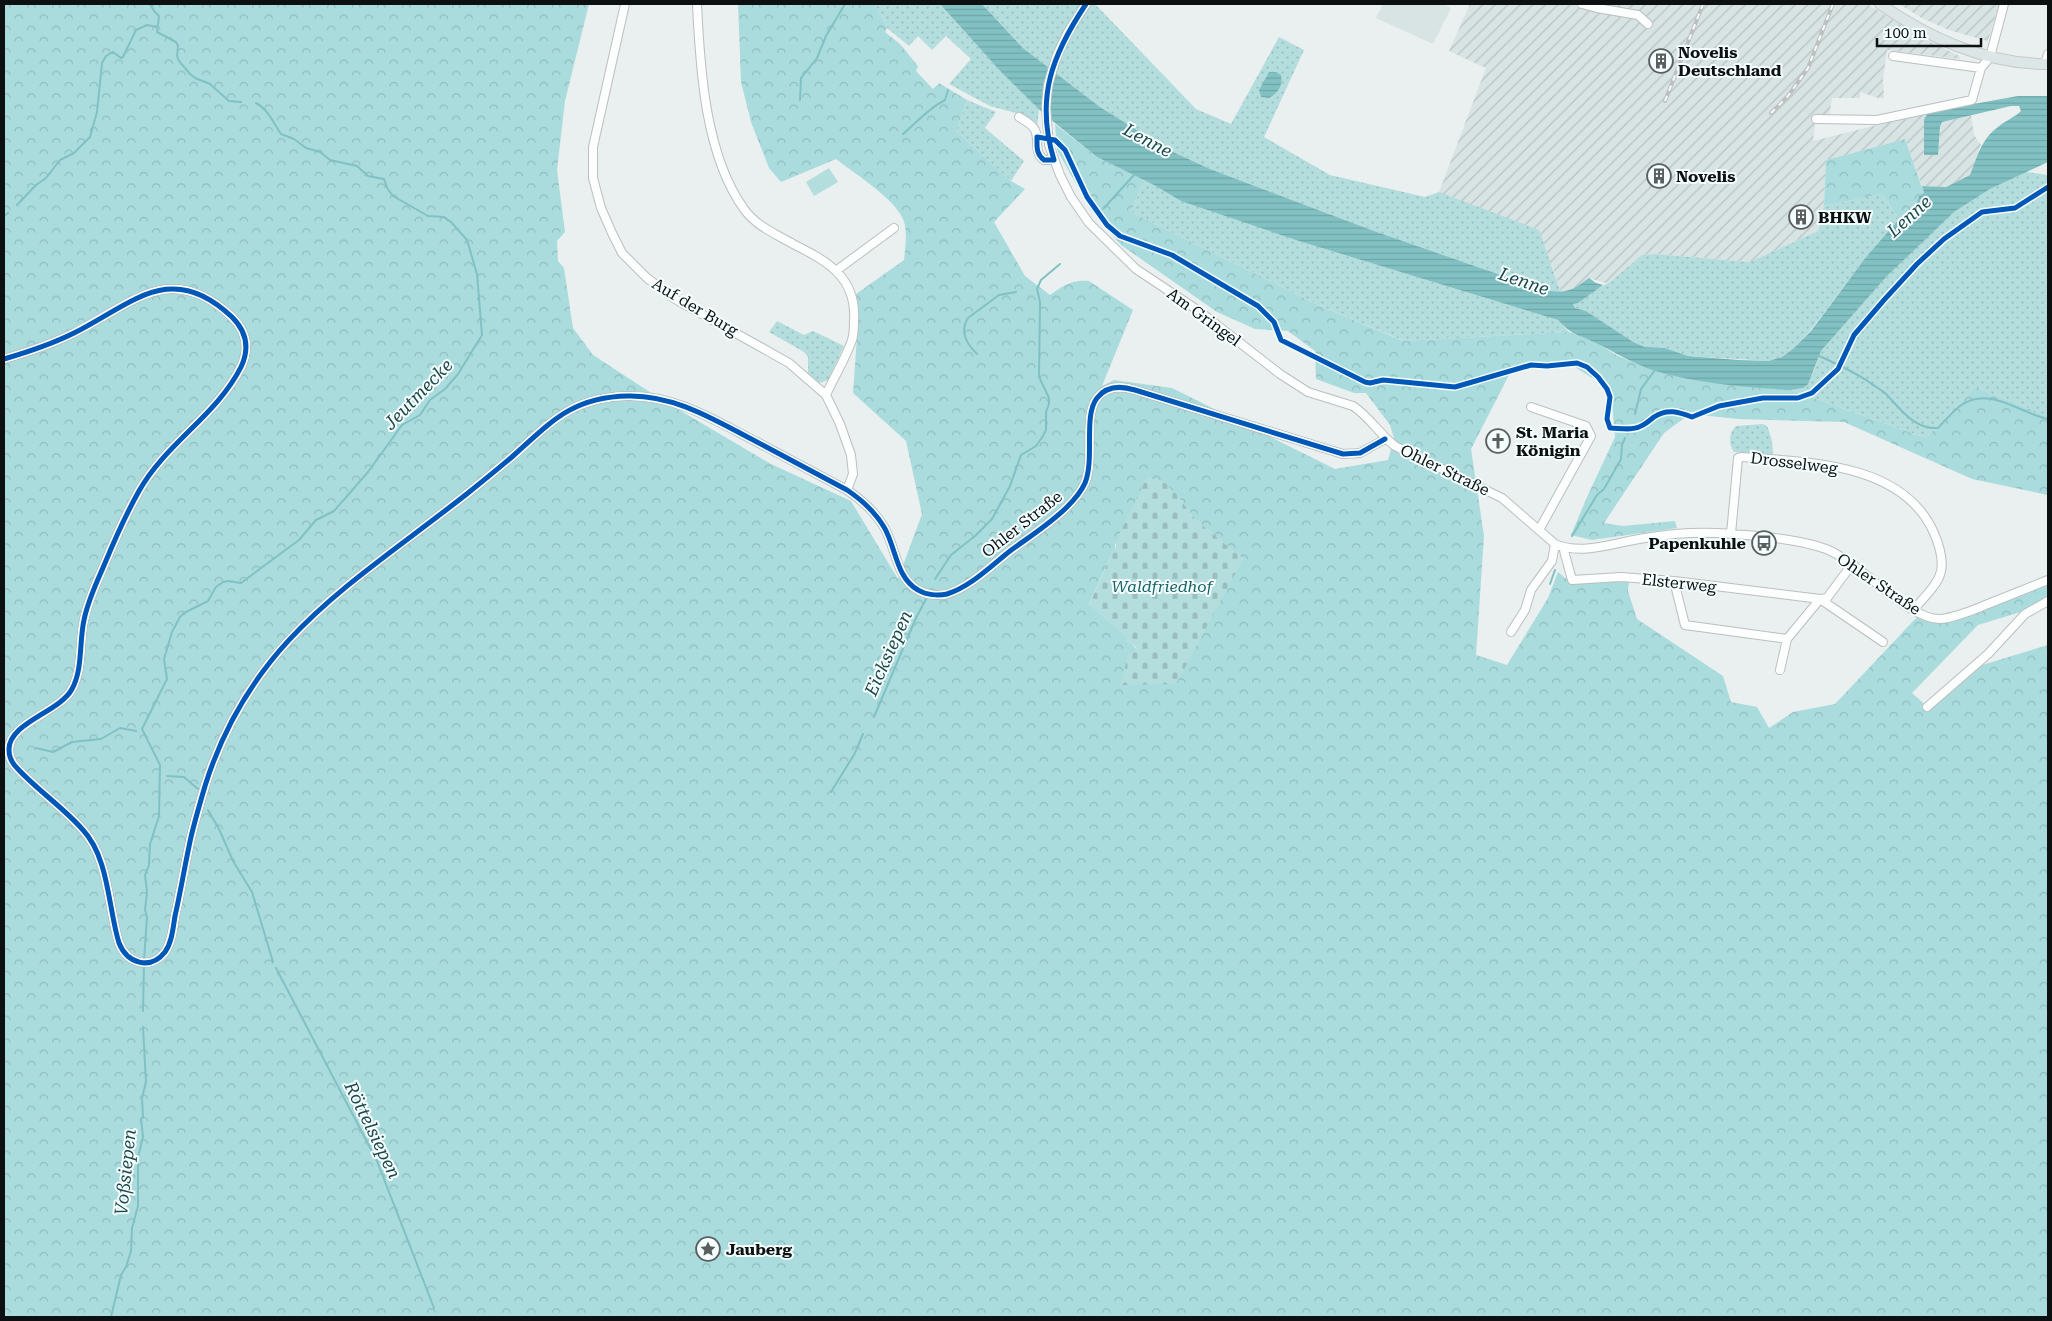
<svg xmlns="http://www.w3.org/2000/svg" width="2052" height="1321" viewBox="0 0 2052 1321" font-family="'Roboto Serif',serif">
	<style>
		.built { fill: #d8e3e4 }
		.industrial { fill: url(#industrial-furrows) }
		.grass { fill: url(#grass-dots) }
		.forest { fill: url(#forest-crowns); fill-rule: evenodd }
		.cemetery { fill: url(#cemetery-stones) }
		.pitch { fill: #b4ddde }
		.water { fill: url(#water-rules) }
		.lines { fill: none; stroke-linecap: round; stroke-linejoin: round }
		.stream { stroke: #82c1c3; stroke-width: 2 }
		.minor-casing { stroke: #bbbfbf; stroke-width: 10 }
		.major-casing { stroke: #c7caca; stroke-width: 12 }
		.minor { stroke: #fcfdfd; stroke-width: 8 }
		.major { stroke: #dce6e6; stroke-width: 10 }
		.rail-casing { stroke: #bebfbf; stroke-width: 4 }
		.rail { stroke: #f5feff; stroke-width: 2; stroke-dasharray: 5.5; stroke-linecap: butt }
		.cycleway-casing { stroke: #f5feff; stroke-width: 8 }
		.cycleway { stroke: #0057b8; stroke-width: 5 }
		.labels { text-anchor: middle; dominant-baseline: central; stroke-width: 4; stroke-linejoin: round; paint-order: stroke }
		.poi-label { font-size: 16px; font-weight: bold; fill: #0d1010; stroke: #f5feff; text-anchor: start }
		.street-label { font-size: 16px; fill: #0d1010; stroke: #f5feff }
		.park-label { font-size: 16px; font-style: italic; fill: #186264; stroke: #f5feff }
		.water-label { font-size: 18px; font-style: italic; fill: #1e4749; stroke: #f5feff }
	</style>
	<defs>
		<pattern id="industrial-furrows" width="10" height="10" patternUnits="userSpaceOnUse" patternTransform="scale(1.25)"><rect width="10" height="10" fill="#d8e3e4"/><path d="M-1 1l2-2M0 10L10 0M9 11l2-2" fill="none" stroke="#b8c2c3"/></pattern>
		<pattern id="grass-dots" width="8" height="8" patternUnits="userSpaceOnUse" patternTransform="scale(1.25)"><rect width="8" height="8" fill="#b4ddde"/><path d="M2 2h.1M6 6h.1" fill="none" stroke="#9abdbd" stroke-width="1.8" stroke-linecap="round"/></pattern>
		<pattern id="forest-crowns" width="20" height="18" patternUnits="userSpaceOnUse" patternTransform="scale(1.25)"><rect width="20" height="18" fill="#aadcde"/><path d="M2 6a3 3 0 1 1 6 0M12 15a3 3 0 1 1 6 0" fill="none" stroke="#91bcbd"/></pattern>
		<pattern id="cemetery-stones" width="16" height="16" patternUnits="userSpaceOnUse" patternTransform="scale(1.25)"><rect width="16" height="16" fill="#b4ddde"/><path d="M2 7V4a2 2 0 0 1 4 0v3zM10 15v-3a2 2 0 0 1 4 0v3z" fill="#9abdbd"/></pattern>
		<pattern id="water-rules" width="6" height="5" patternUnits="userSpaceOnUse" patternTransform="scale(1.25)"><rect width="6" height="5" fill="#82c1c3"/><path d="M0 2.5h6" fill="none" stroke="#6fa5a6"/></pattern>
	</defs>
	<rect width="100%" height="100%" fill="#eaefef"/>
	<path class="built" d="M1383 4H1444L1451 8 1433 44 1376 18Z"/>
	<path class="industrial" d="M1470 4H1867L1923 38 1959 56 1960 59 1887 50 1883 79 1884 98H1878L1860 92V98H1832L1829 116H1816L1813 141 1929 112 1924 155H1938L1940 127 1942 122 1971 115 1974 135 1981 145 1970 175 1946 187 1922 186 1905 139 1826 160 1824 206 1818 231 1750 262 1655 254 1642 255 1609 284 1589 278 1578 286 1561 293 1552 265 1439 192 1486 68 1449 51Z
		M1899 4H1999L1988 41 1949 30 1922 18Z"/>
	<path class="grass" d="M875 4H940L1002 73 1039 109 1037 127 1020 114 990 106 949 84 971 59 946 36 932 50 918 36 909 46 887 28Z
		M982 4H1095L1196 109 1231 124 1279 37 1304 50 1264 137 1330 175 1425 197 1439 192 1539 230 1561 293 1544 290 1374 231 1210 169 1169 150 1100 107 1023 48Z
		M967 100 996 112 985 128 1024 161 1011 181 956 131Z
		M2026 172 2048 175V416L1975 387 1926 438 1791 390 1803 388 1813 373 1821 351 1887 276 1928 235 1954 212 1990 189Z
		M1144 180 1302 242 1558 320 1569 332 1404 341 1316 304 1131 212Z
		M1882 194 1899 219 1866 257 1810 331 1794 348 1782 357 1769 361 1688 356 1665 348 1645 347 1632 342 1586 311 1575 308 1573 304C1586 300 1595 287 1609 283L1642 255 1655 254 1750 262 1818 231 1824 206Z
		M777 321 804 335 813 331 844 346 828 380 819 383 808 373V357L804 352 769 332Z
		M1763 424 1767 426C1771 436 1774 445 1772 456L1734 452C1728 443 1729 433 1736 426Z"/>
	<path class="forest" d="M4 4H589L565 101 557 170 565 232 557 241 558 261 564 268 573 328 593 355 659 398 771 464 851 501 898 579 922 514 906 441 853 393 859 310 856 294 904 260C905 250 907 236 905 225 901 202 855 174 836 159L781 182 769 168 751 122 741 82 738 4H875L887 28 885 32 900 44 918 66 916 71 933 89 939 83 967 100 956 131 1011 181 1025 189 994 222 1025 276 1050 295C1062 286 1073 279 1089 281L1133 310 1102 386 1114 380 1172 388 1335 469 1388 460 1394 438 1390 425 1366 393H1354L1316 379 1315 351 1288 331 1255 329 1217 312 1121 245 1091 210 1057 150 1055 124 1097 157 1144 180 1131 212 1316 304 1403 341 1569 332 1595 342 1618 356 1655 371 1702 381 1791 390 1926 438 1975 387 2048 416V495L1972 479 1844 422 1738 419 1690 414 1664 433 1604 523 1623 526 1675 521 1677 528 1592 540 1571 535 1587 497 1615 437 1611 390 1575 367 1533 368 1509 375 1471 449 1484 536 1476 655 1507 665 1548 598 1558 572 1570 582 1629 581 1628 591 1637 619 1723 676 1731 702 1757 707 1769 728 1793 712 1835 704 1917 617 1941 622 2048 582V598L2024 611 1978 625 1912 693 1930 709 1982 665 2048 645V1317H4ZM1177 495 1195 519 1243 559 1121 684 1137 650 1126 636 1089 604 1112 553 1116 551 1115 544Z
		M1905 139 1924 193 1919 196 1915 206 1899 219 1882 194 1824 206 1826 160Z"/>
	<path class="cemetery" d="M1147 477 1163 481 1177 495 1195 519 1243 559 1176 684 1121 685 1128 654 1137 650 1135 646 1124 641 1126 636 1089 605 1112 553 1116 551V541Z"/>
	<path class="pitch" d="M829 168 838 182 814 196 806 182Z"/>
	<path class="water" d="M940 4H982L1023 48 1100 107 1169 150 1210 169 1374 231 1544 290C1566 294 1571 291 1589 278L1596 283 1603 285 1578 303 1573 304 1575 308 1586 311 1633 342 1645 347 1665 348 1688 356 1738 360 1769 361 1782 357 1794 348 1811 331 1866 257 1899 219 1915 206 1919 196 1924 193 1922 186 1946 187 1970 175C1977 157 1982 138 1998 127 2005 121 2015 117 2021 111L2019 106H2011L1942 122 1940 127 1938 155H1924V119L1929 112 2018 96H2048V162L1990 189 1954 212 1887 276 1821 351 1808 384 1803 388 1791 390C1746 387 1699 384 1655 371 1634 364 1616 353 1596 343 1578 334 1574 337 1558 320L1302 242 1181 201 1156 186 1097 157 1044 114 1002 73Z
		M1269 72H1276L1281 75C1283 86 1278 93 1269 98L1261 97 1259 90Z"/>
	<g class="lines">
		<path class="stream" d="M150 4 154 11 159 16 157 32 176 42 178 46 177 56 179 61 190 74 195 78 210 84 229 101 241 102
			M800 100 801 78 817 58 826 36 845 4
			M903 134C917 122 929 108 945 100L948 90
			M17 205 36 185 46 178 60 160 74 153 90 137 97 112 102 63 106 56 113 52 121 58 123 57 136 30 147 25 157 27
			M1104 208 1134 175
			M4 216 8 213
			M977 354C967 344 959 332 968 318L999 295 1016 292
			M1817 355C1835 363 1853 371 1869 382 1874 386 1880 389 1885 393 1900 408 1914 430 1938 428 1945 421 1952 412 1960 406 1989 385 2019 413 2048 419
			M1635 414 1641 389 1655 370
			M1572 536 1597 495 1604 489 1621 459 1622 445 1625 438
			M935 579 951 555 975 536 992 519 1010 486 1021 455 1036 446 1043 436 1046 430V412L1049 404V398L1039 377 1040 302 1037 289 1041 280 1060 264
			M1550 584 1555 570
			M874 717 916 618 926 599
			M36 748 53 752 72 742 101 739 120 728 136 731
			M167 776 184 777 198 789
			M831 792 855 753 863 734
			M208 810 219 829 233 861 252 892 273 962
			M144 960 147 917 145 910 147 892 145 875 149 865 150 844 159 816 160 765 142 729 167 679 164 659 172 632 180 617 184 613 208 601 216 587 223 582 228 581 241 583 299 540 316 520 334 511 368 472 402 425 420 415 430 400 445 389 458 374 482 335 477 274 467 240 451 222 444 217 428 216 393 196 387 188 384 179 368 176 357 166 330 160 320 152 306 148 294 139 281 134C274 124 268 109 256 103
			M276 968 377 1161 434 1308
			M143 1011 144 965
			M111 1317 121 1275 126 1267 131 1251 132 1228 138 1206V1157L143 1137 141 1119 143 1117 142 1098 146 1082 143 1027"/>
		<g class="minor-casing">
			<path id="minor" d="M625 4 593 147V178L601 208 612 233 622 253 647 278 675 299 789 363 826 395 840 424 851 455 853 474 847 490
				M697 4C700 68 705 155 744 209 756 226 776 234 793 244 827 261 857 277 854 321 854 327 854 334 852 340 846 358 834 377 826 395
				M1086 4 1068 32 1057 55 1048 85 1046 107 1049 145 1060 175 1071 197 1089 223 1136 269 1199 311 1280 374 1308 392 1353 406C1370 417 1379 434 1395 446L1502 498 1555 544C1583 556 1616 542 1645 538 1668 534 1693 532 1717 533 1749 535 1796 538 1826 549 1860 562 1909 621 1941 619 1958 617 1973 610 1988 604 2008 596 2028 588 2048 580
				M1582 4 1597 8 1638 15 1648 24
				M1893 56 1981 68
				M2045 64 2048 54
				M1019 117C1024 120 1032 124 1035 130 1040 141 1033 152 1044 160H1054
				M1816 119 1877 120 1972 100 1981 68 1990 57 2004 4
				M837 270 894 228
				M4 359C28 352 52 344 74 333 132 304 171 259 232 317 246 331 250 348 241 367 217 415 165 444 139 491 126 514 115 539 105 563 97 582 88 600 84 620 79 642 83 669 72 689 60 712 8 723 9 750 9 757 12 763 17 768 37 790 63 807 83 830 109 858 108 907 119 943 127 963 150 971 165 952 172 942 173 928 175 916 181 890 185 864 191 837 195 820 200 803 205 786 251 638 354 583 468 493 483 481 498 469 513 456 551 422 572 397 628 396 676 395 716 421 757 442 787 458 817 474 847 490 862 500 875 512 884 527 896 547 896 578 918 590 926 595 938 596 947 594 970 587 991 566 1010 551 1029 537 1050 524 1067 507 1074 500 1081 492 1085 483 1095 458 1083 416 1097 398 1107 385 1122 386 1135 390L1343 454 1360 453 1385 439
				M1531 407 1586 426 1591 436 1539 530
				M1731 534 1738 458 1741 457C1806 462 1903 462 1934 533 1951 573 1939 581 1913 610
				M1563 547 1572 580 1621 577 1674 581 1820 599 1883 642
				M1674 581 1685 625 1787 639
				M1511 632 1525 610 1531 590 1552 561 1555 544
				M1780 670 1787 639 1820 599 1827 598 1853 563
				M1927 707 1988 654 2025 614 2048 601"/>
		</g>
		<g class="major-casing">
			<path id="major" d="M1880 4C1930 39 1986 64 2048 64"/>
		</g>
		<use href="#minor" class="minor"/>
		<use href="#major" class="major"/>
		<g class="rail-casing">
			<path id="rail" d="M1665 101 1703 4
				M1771 113 1788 96 1808 68 1833 4"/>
		</g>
		<use href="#rail" class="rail"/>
		<g class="cycleway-casing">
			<path id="cycleway" d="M1086 4C1052 55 1035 98 1054 160H1044C1036 154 1037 147 1037 137L1055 140 1065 150 1087 197 1107 225 1120 236 1172 255 1258 306 1274 322 1281 340 1365 382 1370 383 1383 380 1455 387 1531 365 1547 366 1577 363 1587 367 1598 377 1607 389 1610 397 1607 419 1610 428C1619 428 1633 431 1641 426 1646 424 1650 420 1654 417 1667 408 1679 412 1692 417L1719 406 1763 398H1798L1812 393 1838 369 1854 335 1884 300 1917 264 1944 239 1982 212 2015 208 2048 187
				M4 359C28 352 52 344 74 333 132 304 171 259 232 317 246 331 250 348 241 367 217 415 165 444 139 491 126 514 115 539 105 563 97 582 88 600 84 620 79 642 83 669 72 689 60 712 8 723 9 750 9 757 12 763 17 768 37 790 63 807 83 830 109 858 108 907 119 943 127 963 150 971 165 952 172 942 173 928 175 916 181 890 185 864 191 837 195 820 200 803 205 786 251 638 354 583 468 493 483 481 498 469 513 456 551 422 572 397 628 396 676 395 716 421 757 442 787 458 817 474 847 490 862 500 875 512 884 527 896 547 896 578 918 590 926 595 938 596 947 594 970 587 991 566 1010 551 1029 537 1050 524 1067 507 1074 500 1081 492 1085 483 1095 458 1083 416 1097 398 1107 385 1122 386 1135 390L1343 454 1360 453 1385 439"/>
		</g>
		<use href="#cycleway" class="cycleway"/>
	</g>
	<defs>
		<g id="building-ring" transform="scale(1.25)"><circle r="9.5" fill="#f5feff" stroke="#5a5e5e" stroke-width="1.5"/><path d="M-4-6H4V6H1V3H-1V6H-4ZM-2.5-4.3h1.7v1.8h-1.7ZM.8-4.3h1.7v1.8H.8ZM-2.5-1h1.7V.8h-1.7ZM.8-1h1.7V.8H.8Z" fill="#5a5e5e"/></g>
		<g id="church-ring" transform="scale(1.25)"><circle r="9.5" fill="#f5feff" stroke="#5a5e5e" stroke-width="1.5"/><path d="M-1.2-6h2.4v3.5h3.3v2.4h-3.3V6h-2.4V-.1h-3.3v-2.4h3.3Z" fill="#5a5e5e"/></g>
		<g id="bus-ring" transform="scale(1.25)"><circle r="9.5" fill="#f5feff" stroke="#5a5e5e" stroke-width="1.5"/><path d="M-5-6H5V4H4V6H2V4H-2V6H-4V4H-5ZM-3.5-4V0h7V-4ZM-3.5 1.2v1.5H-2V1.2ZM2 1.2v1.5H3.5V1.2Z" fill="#5a5e5e"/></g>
		<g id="sight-ring" transform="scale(1.25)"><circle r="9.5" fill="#f5feff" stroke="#5a5e5e" stroke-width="1.5"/><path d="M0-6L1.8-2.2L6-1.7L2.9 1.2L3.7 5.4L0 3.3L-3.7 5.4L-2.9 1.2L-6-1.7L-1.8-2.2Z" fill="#5a5e5e"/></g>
	</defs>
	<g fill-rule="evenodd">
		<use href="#building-ring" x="1661" y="61"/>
		<use href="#building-ring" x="1659" y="176"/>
		<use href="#building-ring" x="1801" y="217"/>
		<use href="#church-ring" x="1498" y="441"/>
		<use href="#bus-ring" x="1764" y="543"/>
		<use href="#sight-ring" x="708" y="1249"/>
	</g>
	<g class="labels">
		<g class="poi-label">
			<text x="1678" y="52">Novelis<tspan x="1678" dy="18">Deutschland</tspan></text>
			<text x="1676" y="176">Novelis</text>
			<text x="1818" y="217">BHKW</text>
			<text x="1516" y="432">St. Maria<tspan x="1516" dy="18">Königin</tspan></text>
			<text x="1746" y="543" text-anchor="end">Papenkuhle</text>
			<text x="726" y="1249">Jauberg</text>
		</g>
		<g class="street-label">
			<text transform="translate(695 307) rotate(31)">Auf der Burg</text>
			<text transform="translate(1204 317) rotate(36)">Am Gringel</text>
			<text transform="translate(1794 463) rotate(7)">Drosselweg</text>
			<text transform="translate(1445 470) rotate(26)">Ohler Straße</text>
			<text transform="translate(1022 524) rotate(-38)">Ohler Straße</text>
			<text transform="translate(1679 583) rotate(6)">Elsterweg</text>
			<text transform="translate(1879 584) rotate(34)">Ohler Straße</text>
		</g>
		<g class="park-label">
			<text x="1162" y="586">Waldfriedhof</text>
		</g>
		<g class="water-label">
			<text transform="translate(1148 140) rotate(28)">Lenne</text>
			<text transform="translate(1909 216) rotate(-42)">Lenne</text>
			<text transform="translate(1524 281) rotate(19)">Lenne</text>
			<text transform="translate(418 394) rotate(-46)">Jeutmecke</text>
			<text transform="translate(888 653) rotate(-66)">Eicksiepen</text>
			<text transform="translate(373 1130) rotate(64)">Röttelsiepen</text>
			<text transform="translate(125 1172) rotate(-84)">Voßsiepen</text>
		</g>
	</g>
	<rect width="2052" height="1321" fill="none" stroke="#0d1010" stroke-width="10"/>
	<path d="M1877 38v8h104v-8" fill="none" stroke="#0d1010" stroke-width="2.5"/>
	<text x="1884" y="38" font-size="15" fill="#0d1010" stroke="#f5feff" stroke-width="4" paint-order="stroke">100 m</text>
</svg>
